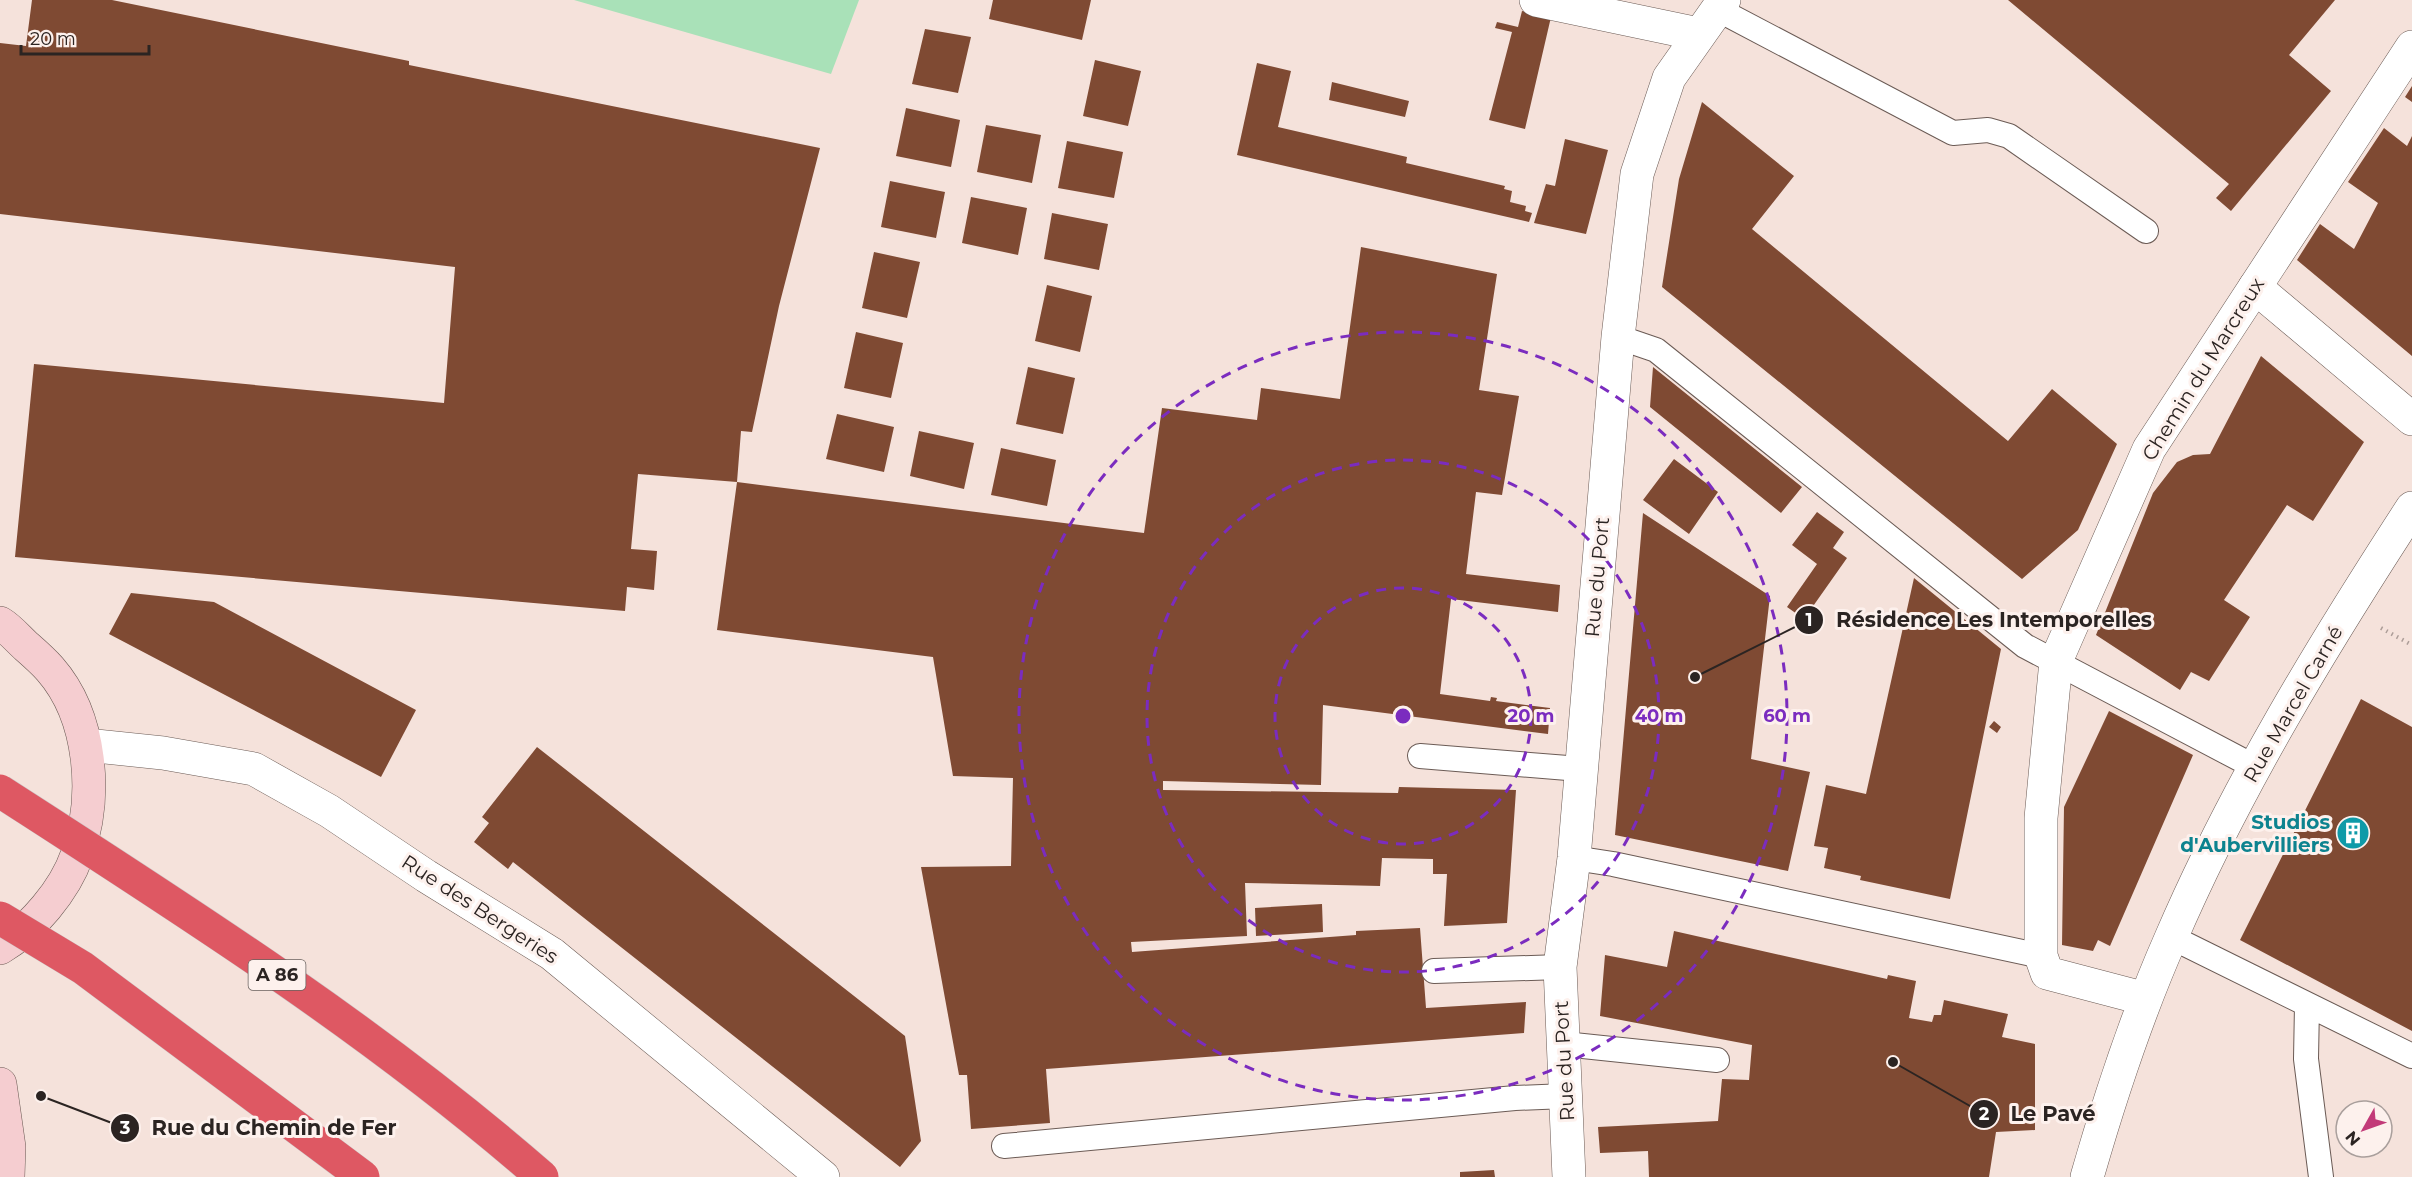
<svg xmlns="http://www.w3.org/2000/svg" width="2412" height="1177" viewBox="0 0 2412 1177" font-family="Montserrat,sans-serif">
	<style>
		.green { fill: #a9e1b8 }
		.building { fill: #7f4a33 }
		.lines { fill: none; stroke-linecap: round; stroke-linejoin: round }
		.service-casing { stroke: #6b5b55; stroke-width: 26 }
		.pedestrian-casing { stroke: #6b5b55; stroke-width: 34 }
		.minor-casing { stroke: #6b5b55; stroke-width: 34 }
		.secondary-casing { stroke: #6b5b55; stroke-width: 34 }
		.path { stroke: #ac9d98; stroke-width: 4; stroke-dasharray: 1.5 4.5; stroke-linecap: butt }
		.service { stroke: #fff; stroke-width: 24 }
		.pedestrian { stroke: #fff; stroke-width: 33 }
		.minor { stroke: #fff; stroke-width: 33 }
		.secondary { stroke: #f5cdd0; stroke-width: 33 }
		.motorway-bridge-casing { stroke: #cccaca; stroke-width: 34; stroke-linecap: butt }
		.motorway-bridge { stroke: #de5863; stroke-width: 33 }
		.ring { fill: none; stroke: #7b2cbf; stroke-width: 3; stroke-dasharray: 10 8 }
		.labels { text-anchor: middle; dominant-baseline: central; stroke-width: 6; stroke-linejoin: round; paint-order: stroke }
		.shield { fill: #fdf1ed; stroke: #6a625f; stroke-width: 1.5 }
		.shield-label { font-size: 18px; font-weight: bold; fill: #2b2422 }
		.street-label { font-size: 20px; fill: #2b2422; stroke: #fdf1ed }
		.culture-label { font-size: 20px; font-weight: bold; fill: #0d838f; stroke: #fdf1ed; text-anchor: end }
		.centre { fill: #7b2cbf; stroke: #fdf1ed; stroke-width: 3 }
		.ring-label { font-size: 18px; text-anchor: middle; font-weight: bold; fill: #7b2cbf; stroke: #fdf1ed; stroke-width: 6; stroke-linejoin: round; paint-order: stroke }
		.leader { fill: none; stroke: #2b2422; stroke-width: 2 }
		.callout-dot { fill: #2b2422; stroke: #fdf1ed; stroke-width: 2 }
		.mark-label { font-size: 18px; text-anchor: middle; font-weight: bold; fill: #fff }
		.callout-label { font-size: 21px; text-anchor: middle; font-weight: bold; fill: #2b2422; stroke: #fdf1ed; stroke-width: 6; stroke-linejoin: round; paint-order: stroke }
	</style>
	<rect width="100%" height="100%" fill="#f5e2db"/>
	<path class="green" d="M574 0H859L831 74Z"/>
	<path class="building" d="M32 0H112L409 61V65L820 148 779 306 752 432 741 431 737 482 1144 533 1162 408 1257 420 1261 388 1340 399 1361 247 1497 274 1479 390 1519 396 1502 495 1476 492 1466 574 1560 585 1558 612 1451 599 1440 694 1490 701 1491 697 1497 698 1496 701 1550 708 1548 734 1323 705 1321 785 1163 781V790L1398 793 1399 787 1516 790 1507 923 1444 926 1447 874H1433V859L1382 858 1380 886 1245 883 1247 936 1131 942 1132 952 1356 935V931L1420 928 1426 1008 1526 1002 1524 1033 1046 1069 1050 1123 971 1129 967 1075H959L921 867 1011 866 1013 778 953 776 933 657 717 630 737 482 638 474 631 549 657 551 654 590 627 587 625 611 15 557 34 364 444 403 455 267 0 214V43L26 46Z
		M993 0H1091L1082 40 989 19Z
		M2008 0H2335L2289 55 2331 91 2231 211 2216 198 2229 184Z
		M1522 11 1551 17 1525 129 1489 120 1512 32 1495 28 1497 22 1518 27Z
		M925 29 971 37 958 93 912 84Z
		M1095 60 1141 71 1128 126 1083 116Z
		M1257 63 1291 71 1278 127 1407 157 1406 163 1505 186 1504 189 1512 191 1510 202 1526 206 1525 211 1532 213 1529 222 1237 155Z
		M1332 82 1409 101 1405 117 1329 100Z
		M2412 86V102L2405 97Z
		M1702 102 1794 176 1752 229 2008 441 2052 389 2117 444 2078 530 2022 579 1662 287 1679 179Z
		M906 108 960 120 951 167 896 156Z
		M986 125 1041 135 1032 183 977 172Z
		M2384 128 2407 146 2412 136V356L2297 260 2320 224 2354 249 2378 203 2348 182Z
		M1565 139 1608 150 1586 234 1534 223 1546 184 1555 186Z
		M1067 141 1123 152 1114 198 1058 188Z
		M890 181 945 192 936 238 881 227Z
		M971 197 1027 208 1018 255 962 243Z
		M1052 213 1108 224 1099 270 1044 259Z
		M874 252 920 262 907 318 862 308Z
		M1047 285 1092 296 1080 352 1035 341Z
		M856 332 903 343 891 398 844 388Z
		M2261 356 2364 442 2313 521 2287 505 2224 600 2250 617 2209 681 2191 672 2180 690 2096 635 2153 493 2177 462 2193 455 2210 454Z
		M1028 367 1075 378 1063 434 1016 424Z
		M1653 367 1802 487 1781 513 1650 407Z
		M837 414 894 427 884 472 826 459Z
		M919 431 974 443 964 489 910 476Z
		M1001 448 1056 460 1047 506 991 495Z
		M1674 459 1718 492 1689 534 1643 500Z
		M1817 512 1844 532 1833 548 1847 558 1804 619 1787 607 1817 564 1792 545Z
		M1643 513 1770 596 1751 759 1810 772 1788 871 1615 835Z
		M1914 578 2001 649 1950 899 1860 880 1861 876 1824 868 1828 848 1814 846 1826 785 1866 794Z
		M131 593 214 602 416 710 381 777 109 634Z
		M2361 699 2412 727V1031L2240 940Z
		M2109 711 2193 755 2110 946 2098 940 2093 951 2062 945 2064 807Z
		M1994 721 2001 727 1997 733 1989 727Z
		M537 747 905 1036 921 1141 900 1167 513 862 508 869 474 842 489 823 482 817Z
		M1322 904 1323 932 1256 936 1255 908Z
		M1674 931 1887 979 1888 975 1916 981 1909 1018 1932 1022 1934 1015H1941L1944 1000 2008 1014 2002 1037 2035 1044V1130L1996 1132 1989 1177H1649L1648 1151 1600 1153 1598 1127 1718 1121 1722 1079 1749 1080 1752 1045 1600 1016 1605 955 1667 967Z
		M1494 1170 1495 1177H1460V1172Z"/>
	<g class="lines">
		<g class="service-casing">
			<path id="service" d="M1717 9 1953 133 1988 130 2009 136 2146 231
				M1618 337 1656 350 2025 646 2255 767
				M1420 756 1580 769
				M1574 858 1613 864 2041 956
				M2171 937 2412 1056
				M1434 971 1560 967
				M2307 1005 2306 1059 2321 1177
				M1564 1044 1717 1060
				M1004 1146 1515 1098 1566 1096"/>
		</g>
		<g class="pedestrian-casing">
			<path id="pedestrian" d="M2255 287 2412 419"/>
		</g>
		<g class="minor-casing">
			<path id="minor" d="M1536 0 1698 34
				M86 745 163 753 254 769 329 811 426 876 552 954 823 1177
				M2146 999 2047 973 2041 956V818L2056 661 2149 449 2412 47
				M1569 1177 1560 967 1574 858 1618 337 1637 174 1669 78 1724 0
				M2087 1177C2110 1097 2137 1015 2171 938 2236 787 2323 645 2412 508"/>
		</g>
		<g class="secondary-casing">
			<path id="secondary" d="M0 623C10 629 18 639 27 647 35 654 43 661 50 669 92 717 98 797 77 855 65 890 32 929 0 948
				M0 1084 9 1147 8 1177"/>
		</g>
		<path class="path" d="M2381 628 2412 645"/>
		<use href="#service" class="service"/>
		<use href="#pedestrian" class="pedestrian"/>
		<use href="#minor" class="minor"/>
		<use href="#secondary" class="secondary"/>
		<g class="motorway-bridge-casing">
			<path id="motorway-bridge" d="M0 791C186 911 375 1031 542 1177
				M0 918 83 968 363 1177"/>
		</g>
		<use href="#motorway-bridge" class="motorway-bridge"/>
	</g>
	<g class="ring">
		<circle cx="1403" cy="716" r="128"/>
		<circle cx="1403" cy="716" r="256"/>
		<circle cx="1403" cy="716" r="384"/>
	</g>
	<defs>
		<g id="building-disc" transform="scale(1.725)"><circle r="9.5" fill="#0f9aa8" stroke="#fdf1ed"/><path d="M-4-6H4V6H1V3H-1V6H-4ZM-2.5-4.3h1.7v1.8h-1.7ZM.8-4.3h1.7v1.8H.8ZM-2.5-1h1.7V.8h-1.7ZM.8-1h1.7V.8H.8Z" fill="#fff"/></g>
	</defs>
	<g fill-rule="evenodd">
		<use href="#building-disc" x="2353" y="833"/>
	</g>
	<g class="labels">
		<rect class="shield" x="248.5" y="960" width="57" height="30" rx="4.5"/>
		<g class="shield-label">
			<text x="277" y="975">A 86</text>
		</g>
		<g class="street-label">
			<text transform="translate(2203 369) rotate(-58)">Chemin du Marcreux</text>
			<text transform="translate(1597 577) rotate(-85)">Rue du Port</text>
			<text transform="translate(2293 704) rotate(-60)">Rue Marcel Carné</text>
			<text transform="translate(480 909) rotate(33)">Rue des Bergeries</text>
			<text transform="translate(1564 1061) rotate(-93)">Rue du Port</text>
		</g>
		<g class="culture-label">
			<text x="2330" y="822">Studios<tspan x="2330" dy="23">d'Aubervilliers</tspan></text>
		</g>
	</g>
	<circle cx="1403" cy="716" r="9" class="centre"/>
	<g class="ring-label">
		<text x="1531" y="722">20 m</text>
		<text x="1659" y="722">40 m</text>
		<text x="1787" y="722">60 m</text>
	</g>
	<path class="leader" d="M1695 677L1809 620M1893 1062L1984 1114M41 1096L125 1128"/>
	<g class="callout-dot">
		<circle cx="1695" cy="677" r="6"/>
		<circle cx="1893" cy="1062" r="6"/>
		<circle cx="41" cy="1096" r="6"/>
		<circle cx="1809" cy="620" r="15"/>
		<circle cx="1984" cy="1114" r="15"/>
		<circle cx="125" cy="1128" r="15"/>
	</g>
	<g class="mark-label">
		<text x="1809" y="626">1</text>
		<text x="1984" y="1120">2</text>
		<text x="125" y="1134">3</text>
	</g>
	<g class="callout-label">
		<text x="1994" y="627">Résidence Les Intemporelles</text>
		<text x="2053" y="1121">Le Pavé</text>
		<text x="274" y="1135">Rue du Chemin de Fer</text>
	</g>
	<g transform="translate(2364 1129) rotate(230)"><circle r="28" fill="#fdf1ed" stroke="#a99f9c" stroke-width="1.5"/>
	<path d="M0-4.5L10 22L0 15L-10 22Z" fill="#c23a78"/>
	<text y="-9" font-size="16" font-weight="bold" text-anchor="middle" fill="#2b2422">N</text>
	</g>
	<path d="M21 45v9h128v-9" fill="none" stroke="#2b2422" stroke-width="3"/>
	<text x="30" y="45" font-size="18" fill="#2b2422" stroke="#fdf1ed" stroke-width="4.5" paint-order="stroke">20 m</text>
</svg>
